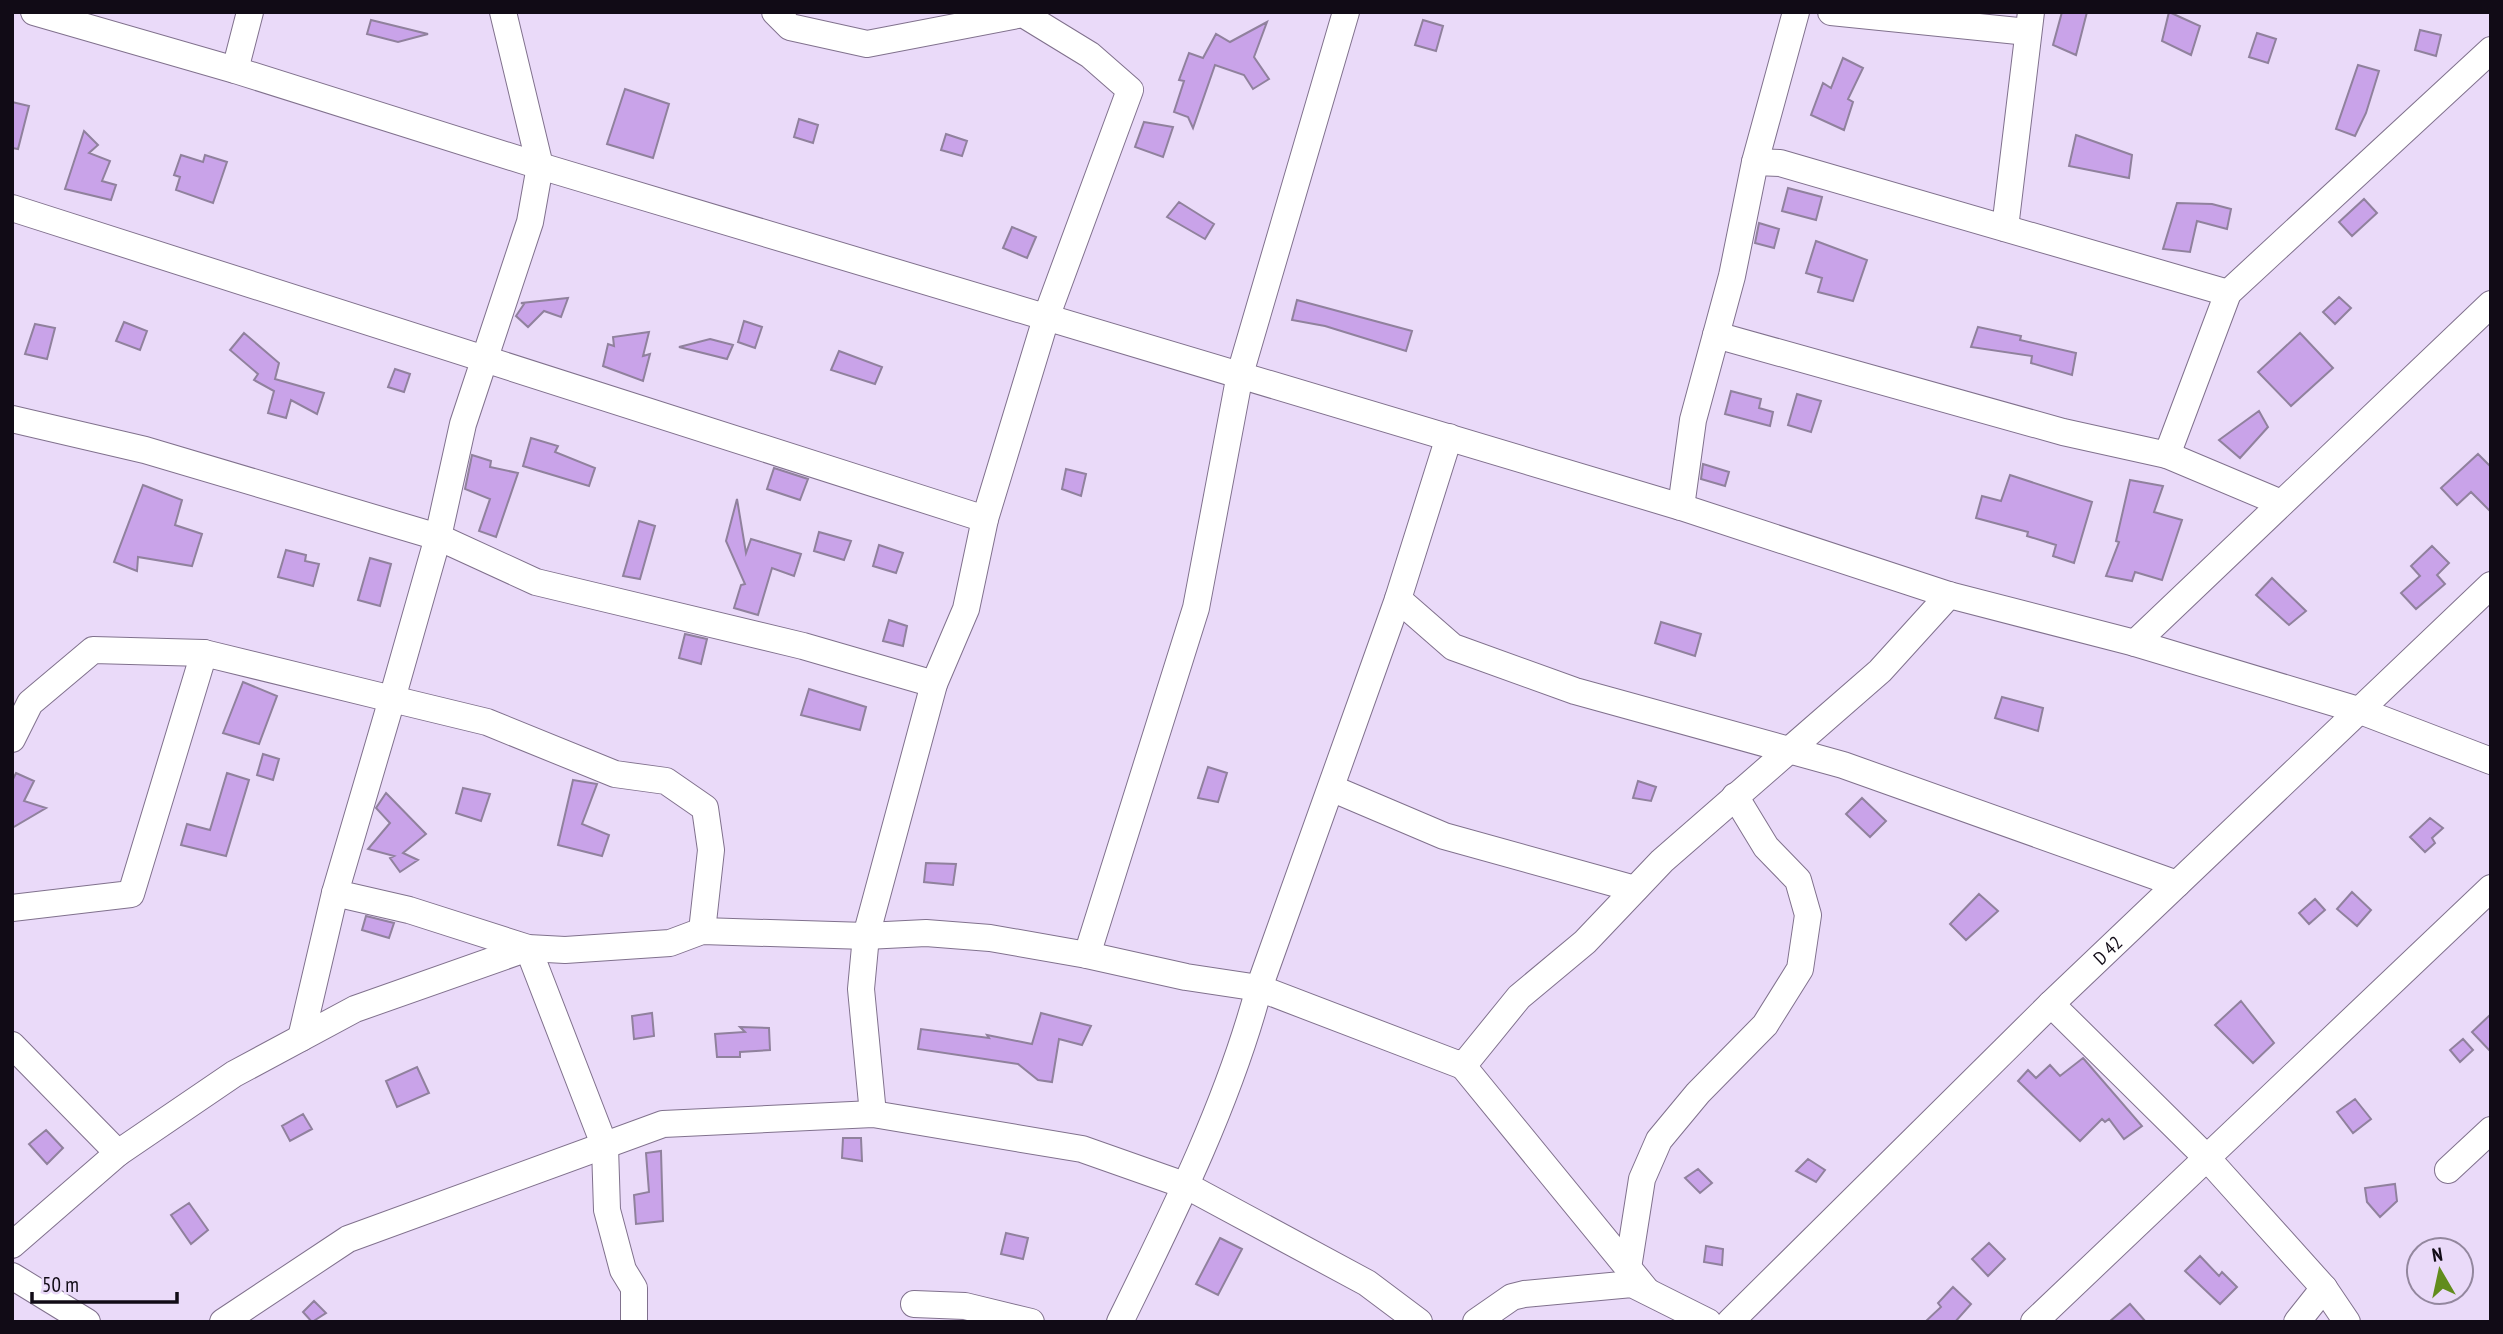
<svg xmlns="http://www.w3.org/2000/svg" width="2503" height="1334" viewBox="0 0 2503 1334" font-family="'PT Sans Narrow',sans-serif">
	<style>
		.building { fill: #c9a3e9; stroke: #90819d; stroke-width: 2 }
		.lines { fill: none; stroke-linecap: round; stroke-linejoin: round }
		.minor-casing { stroke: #80718d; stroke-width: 28 }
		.minor { stroke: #fff; stroke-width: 26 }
		.labels { text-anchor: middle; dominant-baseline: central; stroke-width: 6; stroke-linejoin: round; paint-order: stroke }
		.street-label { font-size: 19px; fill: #110b16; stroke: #eadaf9 }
	</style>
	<rect width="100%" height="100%" fill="#eadaf9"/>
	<path class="building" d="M2062 12H2087L2076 55 2053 45Z
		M2169 12 2200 26 2191 55 2162 41Z
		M371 20 428 34 398 42 367 34Z
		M1423 20 1443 26 1436 51 1415 45Z
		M1267 22 1254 57 1269 79 1253 89 1244 75 1215 65 1193 128 1188 117 1174 112 1184 81 1179 80 1189 53 1203 58 1216 34 1230 42Z
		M2420 30 2441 35 2436 56 2415 50Z
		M2257 33 2276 39 2268 63 2249 57Z
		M1843 58 1863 68 1848 99 1853 102 1844 130 1811 115 1823 83 1831 88Z
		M2358 65 2379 71 2366 113 2355 136 2336 129Z
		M625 89 669 104 653 158 607 144Z
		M12 102 29 106 18 149 12 148Z
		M799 119 818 125 813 143 794 137Z
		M1144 122 1173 127 1163 157 1135 147Z
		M84 131 98 145 89 153 110 161 102 181 116 185 111 200 65 189Z
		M946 134 967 141 962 156 941 150Z
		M2076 135 2132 155 2129 178 2069 166Z
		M181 155 203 162 205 155 227 162 213 203 176 190 180 177 174 175Z
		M1788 188 1822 197 1816 220 1782 211Z
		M2364 199 2377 213 2352 236 2339 222Z
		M1179 202 1214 224 1205 239 1167 217Z
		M2177 203 2212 204 2231 209 2227 229 2197 221 2190 252 2163 249Z
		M1759 223 1779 229 1774 248 1755 243Z
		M1012 227 1036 237 1027 258 1003 248Z
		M1816 241 1867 260 1853 301 1818 292 1822 278 1806 273Z
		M2339 297 2351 308 2335 324 2323 312Z
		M568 298 561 317 544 311 528 327 516 316 524 304 521 303Z
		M1297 300 1412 331 1406 351 1325 326 1292 320Z
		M744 321 762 327 755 348 738 342Z
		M124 322 147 331 140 350 116 341Z
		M35 324 55 328 47 359 25 354Z
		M1978 327 2021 336 2020 340 2076 353 2072 375 2031 363 2032 356 1971 347Z
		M649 332 643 356 650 354 643 381 603 366 608 344 614 346 613 337Z
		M244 333 279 363 275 379 324 393 317 414 291 400 286 418 268 413 274 391 254 380 258 374 230 350Z
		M2300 333 2333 368 2291 406 2258 372Z
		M710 339 733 345 727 359 679 347Z
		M839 351 882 367 875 384 831 370Z
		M395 369 410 374 404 392 388 387Z
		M1731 391 1761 399 1759 408 1773 412 1770 426 1725 414Z
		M1797 394 1821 401 1811 432 1788 425Z
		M2259 411 2268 427 2240 458 2219 440Z
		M531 438 558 446 555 452 595 468 589 486 523 466Z
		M2478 454 2491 467V512L2471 492 2457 505 2441 488Z
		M472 455 491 461 490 467 518 473 496 537 479 531 490 499 465 489Z
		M1703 464 1729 472 1725 486 1701 479Z
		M774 468 808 479 800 500 767 489Z
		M1066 469 1086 474 1081 496 1062 489Z
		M2010 475 2092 502 2074 563 2053 556 2056 545 2027 536 2028 532 1976 518 1982 496 2001 501Z
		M2130 480 2163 486 2154 512 2182 520 2162 580 2135 572 2132 581 2106 576 2119 542 2116 541Z
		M143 485 182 500 175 525 202 534 192 566 138 557 137 571 114 562Z
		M737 499 746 553 751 539 801 554 794 576 772 568 758 615 734 608 741 585 745 584 726 541Z
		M639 521 655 526 640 579 623 576Z
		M819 532 851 541 844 560 814 551Z
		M879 545 903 553 896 573 873 566Z
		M2432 546 2449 563 2437 575 2445 584 2416 609 2401 593 2420 576 2411 566Z
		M286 550 306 555 305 561 319 564 313 586 278 577Z
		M370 558 391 564 380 606 358 600Z
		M2272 578 2306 611 2289 625 2256 595Z
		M889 620 907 626 903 646 883 641Z
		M1661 622 1701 634 1695 656 1655 643Z
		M685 634 707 639 701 664 679 658Z
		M243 682 277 696 259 744 223 733Z
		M809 689 866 707 860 730 801 715Z
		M2002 697 2043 708 2038 731 1995 718Z
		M263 754 279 759 273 780 257 775Z
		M1208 767 1227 773 1218 802 1198 798Z
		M16 773 34 781 24 801 46 808 12 828V781Z
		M227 773 249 780 226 856 181 845 187 824 210 830Z
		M573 780 597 784 582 824 609 835 602 856 558 845Z
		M1638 781 1656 787 1651 801 1633 798Z
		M463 788 490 794 481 821 456 813Z
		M386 793 426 834 403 853 418 860 400 872 390 858 394 856 368 849 390 823 376 808Z
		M1862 798 1886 821 1870 837 1846 814Z
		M2430 818 2443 828 2432 838 2435 843 2425 852 2410 837Z
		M926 863 956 864 953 885 924 882Z
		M2352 892 2371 910 2357 926 2337 909Z
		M1979 894 1998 911 1966 940 1950 924Z
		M2315 899 2325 910 2309 924 2299 913Z
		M366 916 394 923 389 938 362 930Z
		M2241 1001 2274 1043 2253 1063 2215 1025Z
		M652 1013 654 1036 634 1039 632 1016Z
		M1041 1013 1091 1026 1082 1045 1059 1039 1052 1082 1038 1080 1018 1064 918 1049 921 1029 989 1038 987 1035 1032 1044Z
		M2491 1014V1052L2472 1032Z
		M740 1027 769 1028 770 1050 740 1052V1057H717L715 1034 745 1032Z
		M2463 1039 2473 1050 2460 1062 2450 1050Z
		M2083 1058 2142 1126 2124 1139 2109 1119 2105 1122 2102 1119 2080 1141 2018 1081 2028 1070 2036 1078 2050 1065 2060 1076Z
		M417 1067 429 1093 397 1107 386 1081Z
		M2355 1099 2371 1119 2353 1133 2337 1112Z
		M303 1114 312 1129 290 1141 282 1126Z
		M46 1130 63 1148 47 1164 29 1144Z
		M843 1138H861L862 1161 842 1158Z
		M661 1151 663 1221 636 1224 634 1195 649 1192 646 1153Z
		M1808 1159 1825 1170 1816 1182 1796 1171Z
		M1698 1169 1712 1183 1700 1193 1685 1178Z
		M2395 1184 2397 1201 2380 1217 2367 1202 2365 1188Z
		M189 1203 208 1230 191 1244 171 1215Z
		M1006 1233 1028 1238 1023 1259 1001 1254Z
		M1220 1238 1242 1249 1218 1295 1196 1284Z
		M1989 1243 2005 1259 1988 1276 1972 1259Z
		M1706 1246 1723 1249 1722 1265 1704 1262Z
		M2200 1256 2219 1276 2222 1272 2237 1287 2220 1304 2185 1271Z
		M1953 1287 1971 1304 1955 1322H1925L1941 1307 1938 1303Z
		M314 1301 326 1313 312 1322 303 1312Z
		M2130 1304 2146 1322H2109Z"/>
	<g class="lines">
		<g class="minor-casing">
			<g id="minor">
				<path d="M34 12 235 70 540 166 1681 507 1949 595 2135 643 2358 710 2491 761"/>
				<path d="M775 12 790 27 867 44 1023 14 1090 55 1130 90 1047 315 985 519 966 609 934 684 866 936 861 989 873 1114"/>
				<path d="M1831 12 2028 32"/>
				<path d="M235 70 250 12"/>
				<path d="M1755 162 1796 12"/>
				<path d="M12 208 985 519"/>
				<path d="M2005 228 2031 12"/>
				<path d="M1716 335 2063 432 2167 455 2228 293 2491 50"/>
				<path d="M12 419 145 450 438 537 536 582 803 646 934 684"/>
				<path d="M2167 455 2281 503"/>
				<path d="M1681 507 1693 420 1732 276 1755 162 1780 163 2228 293"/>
				<path d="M1398 599 1453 647 1575 691 1843 765 2177 884"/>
				<path d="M2135 643 2491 304"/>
				<path d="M12 739 30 703 93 650 204 653"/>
				<path d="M1331 788 1444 836 1635 889"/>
				<path d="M12 908 131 894 204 653 392 699 438 537 463 424 530 222 540 166 503 12"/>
				<path d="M702 931 711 850 705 808 666 781 615 774 487 722 392 699 335 893 409 910 528 948 565 950 670 943 702 931 866 936 926 933 990 938 1087 955 1186 977 1259 988 1463 1066 1519 997 1585 942 1662 861 1880 671 1949 595"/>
				<path d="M1087 955 1196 608 1240 374 1346 12"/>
				<path d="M2051 1004 2207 1158 2324 1288 2347 1322"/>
				<path d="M301 1038 335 893"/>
				<path d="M12 1045 118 1153"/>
				<path d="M1463 1066 1647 1291"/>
				<path d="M2448 1170 2491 1130"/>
				<path d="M12 1245 118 1153 234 1074 355 1009 528 948 605 1147 607 1210 623 1270 634 1288V1322"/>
				<path d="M1628 1268 1642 1179 1659 1140 1698 1093 1765 1025 1800 969 1808 915 1798 880 1766 847 1735 796"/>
				<path d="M12 1276 87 1322"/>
				<path d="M914 1304 965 1306 1031 1322"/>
				<path d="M223 1322 348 1239 663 1124 873 1114 1082 1149 1187 1186 1367 1283 1419 1322"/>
				<path d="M1120 1322C1173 1214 1228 1104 1259 988L1398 599 1449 437"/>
				<path d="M1476 1322 1512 1297 1524 1294 1632 1284 1708 1322"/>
				<path id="s1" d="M1730 1322 2051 1004 2491 585"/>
				<path d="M2034 1322 2491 888"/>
				<path d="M2297 1322 2324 1288"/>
			</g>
		</g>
		<use href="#minor" class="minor"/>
	</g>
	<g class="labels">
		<g class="street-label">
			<text stroke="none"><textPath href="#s1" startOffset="530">D 42</textPath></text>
		</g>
	</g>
	<rect width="2503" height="1334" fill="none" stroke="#110b16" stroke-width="28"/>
	<g transform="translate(2440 1271) rotate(351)"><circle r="33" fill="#eadaf9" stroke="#93879e" stroke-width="2"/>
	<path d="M0-5L12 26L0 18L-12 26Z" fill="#618c1c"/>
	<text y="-10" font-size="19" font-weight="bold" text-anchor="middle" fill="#110b16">N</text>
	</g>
	<path d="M32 1292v10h145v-10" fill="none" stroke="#110b16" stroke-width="3.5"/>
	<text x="42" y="1292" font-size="21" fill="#110b16" stroke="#eadaf9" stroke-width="5" paint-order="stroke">50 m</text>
</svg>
